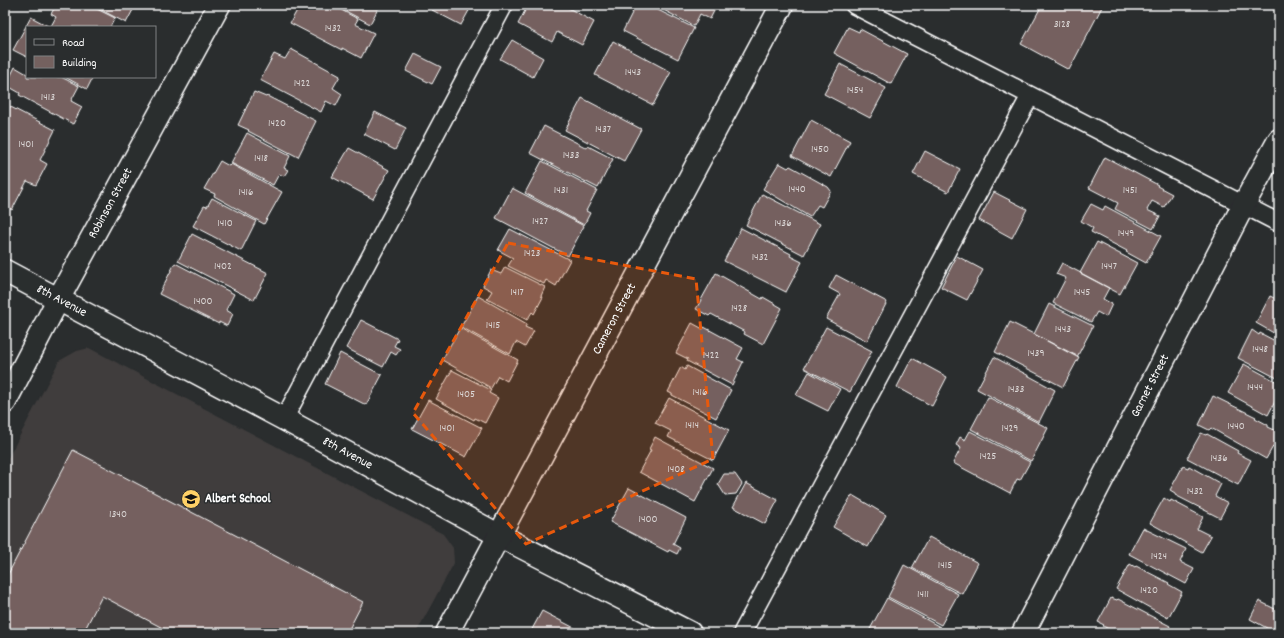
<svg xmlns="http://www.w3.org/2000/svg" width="1284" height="638" viewBox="0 0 1284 638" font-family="Dekko,sans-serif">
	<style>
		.built { fill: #403d3d }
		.building { fill: #74615f; stroke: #fff }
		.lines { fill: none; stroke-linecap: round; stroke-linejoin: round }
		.service-casing { stroke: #fff; stroke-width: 20 }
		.minor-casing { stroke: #fff; stroke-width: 25 }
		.service { stroke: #2a2d2e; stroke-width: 17 }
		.minor { stroke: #2a2d2e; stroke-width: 22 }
		.marked { fill: #e8590c; fill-opacity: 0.2; stroke: #e8590c; stroke-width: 3; stroke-dasharray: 8 5; stroke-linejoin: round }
		.labels { text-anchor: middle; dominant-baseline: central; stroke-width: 3; stroke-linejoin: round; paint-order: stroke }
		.number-label { font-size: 11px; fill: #dcd8d7 }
		.street-label { font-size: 13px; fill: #fff; stroke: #2a2d2e }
		.poi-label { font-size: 13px; font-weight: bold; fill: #fff; stroke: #2a2d2e; text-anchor: start }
	</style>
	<rect width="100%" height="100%" fill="#2a2d2e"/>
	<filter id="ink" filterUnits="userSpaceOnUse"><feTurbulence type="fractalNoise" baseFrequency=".025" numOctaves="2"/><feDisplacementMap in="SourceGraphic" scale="8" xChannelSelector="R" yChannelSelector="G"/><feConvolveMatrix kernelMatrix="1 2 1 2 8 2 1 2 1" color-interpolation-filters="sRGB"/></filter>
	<g filter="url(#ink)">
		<path class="built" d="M89 348 443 534 453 548 454 563 416 633H5V464L59 361 77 351Z"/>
		<path class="building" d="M56 5H89L115 18 110 27H52L51 26 56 17 51 14Z
			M92 5H133L135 6 126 23Z
			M300 5H332L358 19 355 24 374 33 361 58 342 48V50L290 23Z
			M334 5H380L370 24Z
			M435 5H472L461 25 432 10Z
			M528 5H563L594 22 582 45 557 32 552 42 518 24Z
			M636 5H648L694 28 678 59 623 31Z
			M654 5H717L710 19 700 14 694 26Z
			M1042 5H1103L1069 70 1021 44Z
			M31 17 50 27H27V57L13 50Z
			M848 27 859 32 860 29 907 54 891 84 834 53Z
			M512 40 543 58 533 77 500 59Z
			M613 41 671 72 653 105 595 75Z
			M291 49 340 76 333 88 342 94 336 106 326 101 321 112 260 80 274 54 285 59Z
			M415 54 441 67 432 84 406 71Z
			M840 64 886 88 870 118 824 94Z
			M15 67 27 74V77H61L79 86 71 101 82 107 73 124 19 95 20 93 6 85Z
			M65 77H93L87 89Z
			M254 92 266 97 267 96 316 121 298 157 248 131 249 130 238 125Z
			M582 98 641 129 624 161 565 130Z
			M5 104 55 130 40 160 47 164 36 185 27 181 12 210 5 206Z
			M375 112 406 128 395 150 364 134Z
			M811 120 850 141 831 177 792 156Z
			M544 126 587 148 588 146 613 159 598 188 530 153Z
			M247 133 290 156 284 168 288 170 284 176 279 174 273 185 231 163Z
			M349 148 389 170 373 199 332 177Z
			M925 151 960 169 948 192 913 174Z
			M1105 157 1158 185 1157 186 1172 194 1164 207 1152 201 1147 210 1160 216 1153 229 1115 209 1118 203 1089 188Z
			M220 161 229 166 231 164 282 192 264 224 214 196 215 194 204 189Z
			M542 161 597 190 586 211 590 213 584 225 525 193Z
			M779 163 788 168 790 166 828 187 831 191 822 207 818 205 810 217 763 189Z
			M512 188 584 226 568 256 496 218Z
			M994 192 1027 209 1012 238 979 220Z
			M762 194 820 224 804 255 746 225Z
			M212 198 256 221 241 251 193 226 204 206 207 207Z
			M1091 204 1103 210 1105 206 1161 236 1146 263 1126 252 1127 251 1091 232 1093 228 1081 221Z
			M741 228 791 254 790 256 802 262 786 292 724 261Z
			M510 229 570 260 556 286 546 280 544 284 508 266 513 258 498 250Z
			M192 234 268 273 254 300 178 261Z
			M1097 242 1137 263 1120 294 1080 273Z
			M957 256 983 270 967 300 941 287Z
			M175 263 234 294 226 310 233 314 227 326 219 322V324L159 294Z
			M1062 263 1109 288 1103 299 1112 304 1106 317 1097 312 1091 322 1053 303 1066 278 1056 274Z
			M505 267 545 287 541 296 543 297 534 314 532 312 527 320 487 299 492 291 483 286 491 270 501 274Z
			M716 273 762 299 763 297 782 308 763 344 744 334 745 332 711 314 709 316 696 309Z
			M836 275 887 302 867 341 826 319 840 294 829 288Z
			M478 296 527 324 525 327 534 331 525 347 516 342 510 354 461 327Z
			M1270 296 1278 300 1279 298V336L1256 323Z
			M1049 304 1093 326 1077 357 1034 334Z
			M361 320 398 339 394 346 400 349 396 355 391 352 383 367 346 348Z
			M1010 322 1079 357 1063 387 995 352Z
			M692 323 703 329 704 327 743 348 737 359 743 362 732 385 687 361 688 359 676 353Z
			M826 327 872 351 850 392 804 368Z
			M460 328 518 360 507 381 498 376 491 388 442 360Z
			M1252 330 1259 335 1260 333 1279 343V379L1238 358Z
			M340 353 382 375 366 405 325 384Z
			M994 357 1055 390 1039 422 977 389Z
			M912 358 947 377 932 406 897 387Z
			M1244 364 1279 383V394L1268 415 1228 393Z
			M687 366 731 390 716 418 672 395V394L668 392 681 367 685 370Z
			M452 370 491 390 489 393 498 398 485 423 475 418 474 420 436 399Z
			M809 372 840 389 828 411 796 395Z
			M1213 396 1256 417 1255 418 1268 425V427L1279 432V436L1266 459 1211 428 1209 430 1199 425Z
			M988 397 1048 428 1031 461 971 429Z
			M669 398 729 430 713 460 668 437 671 431 655 423Z
			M428 400 482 428 466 457 412 429Z
			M970 431 1030 462 1020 480 1017 479 1010 493 953 463 961 448 956 445 960 437 965 440Z
			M1201 433 1206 435 1207 434 1238 451 1237 453 1251 460 1238 485 1187 458Z
			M655 437 713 468 695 502 639 472 651 450 649 449Z
			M73 450 363 602 347 633H172L102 596 83 633H5V580Z
			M1183 466 1188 468 1189 466 1221 484 1215 496 1228 503 1220 518 1175 495V493L1170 490Z
			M724 474H735L742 484 736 494 725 495 718 484Z
			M746 483 778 500 765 524 733 507Z
			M629 488 686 518 673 544 680 548 677 554 669 550 668 552 610 522Z
			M852 495 886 515 868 547 833 527Z
			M1164 498 1170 502 1171 500 1203 517 1197 529 1211 536 1202 552 1150 523Z
			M1143 528 1186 549 1180 562 1194 569 1186 584 1129 554Z
			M929 537 978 563 962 594 912 568Z
			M1130 564 1135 567 1136 566 1169 583 1168 584 1182 592 1168 618 1116 589Z
			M904 565 958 594 941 625 888 597Z
			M887 598 940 627 937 633H872L869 631Z
			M1111 598 1117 600 1118 599 1170 626 1167 633H1116L1103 626 1104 625 1098 622Z
			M1259 601 1279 611V628L1276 633 1250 619Z
			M542 611 584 633H530Z"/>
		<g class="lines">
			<g class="service-casing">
				<path id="service" d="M854 5 1279 223
					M284 419 504 5
					M742 633 1030 96"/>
			</g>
			<g class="minor-casing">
				<g id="minor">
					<path id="s1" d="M5 271 284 419 500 536 690 633"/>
					<path id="s2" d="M5 402 59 298 219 5"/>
					<path id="s3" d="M447 633 782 5"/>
					<path id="s4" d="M1023 633 1244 204 1279 140"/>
				</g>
			</g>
			<use href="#service" class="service"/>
			<use href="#minor" class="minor"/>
		</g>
	</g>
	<path class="marked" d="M508 243 696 279 713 459 526 544 413 413Z"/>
	<defs>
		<g id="school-disc" transform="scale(1)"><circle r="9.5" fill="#ffd166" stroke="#2a2d2e"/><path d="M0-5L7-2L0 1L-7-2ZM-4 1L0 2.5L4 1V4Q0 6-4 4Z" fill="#111"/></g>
	</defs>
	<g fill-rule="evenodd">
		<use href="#school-disc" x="191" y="499"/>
	</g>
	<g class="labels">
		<g class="number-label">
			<text x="1062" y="25">3128</text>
			<text x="333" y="29">1432</text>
			<text x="633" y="73">1443</text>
			<text x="302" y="84">1422</text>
			<text x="855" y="91">1454</text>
			<text x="48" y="98">1413</text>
			<text x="277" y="124">1420</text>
			<text x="603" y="130">1437</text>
			<text x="26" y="145">1401</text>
			<text x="820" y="150">1450</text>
			<text x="571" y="156">1433</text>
			<text x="261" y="159">1418</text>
			<text x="797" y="190">1440</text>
			<text x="561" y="191">1431</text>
			<text x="1130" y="191">1451</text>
			<text x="246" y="193">1416</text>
			<text x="540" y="222">1427</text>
			<text x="225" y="224">1410</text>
			<text x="783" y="224">1436</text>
			<text x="1126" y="234">1449</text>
			<text x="532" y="254">1423</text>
			<text x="760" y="258">1432</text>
			<text x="223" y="267">1402</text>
			<text x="1109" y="267">1447</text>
			<text x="517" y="293">1417</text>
			<text x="1082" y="293">1445</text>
			<text x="203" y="302">1400</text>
			<text x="739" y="309">1428</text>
			<text x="493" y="326">1415</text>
			<text x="1063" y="330">1443</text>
			<text x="1260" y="350">1448</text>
			<text x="1036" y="354">1439</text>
			<text x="711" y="356">1422</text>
			<text x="1255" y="388">1444</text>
			<text x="1016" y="390">1433</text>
			<text x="700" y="393">1416</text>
			<text x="466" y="395">1405</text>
			<text x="692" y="426">1414</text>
			<text x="1236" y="427">1440</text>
			<text x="447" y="429">1401</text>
			<text x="1010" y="429">1429</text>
			<text x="988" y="457">1425</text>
			<text x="1219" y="459">1436</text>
			<text x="676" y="470">1408</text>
			<text x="1195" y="492">1432</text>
			<text x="118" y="515">1340</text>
			<text x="648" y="520">1400</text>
			<text x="1159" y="557">1424</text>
			<text x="945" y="566">1415</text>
			<text x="1149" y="591">1420</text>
			<text x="923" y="595">1411</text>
		</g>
		<g class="street-label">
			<text stroke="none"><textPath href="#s2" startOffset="225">Robinson Street</textPath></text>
			<text stroke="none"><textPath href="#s1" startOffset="64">8th Avenue</textPath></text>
			<text stroke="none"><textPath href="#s3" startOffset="356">Cameron Street</textPath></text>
			<text stroke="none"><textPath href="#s4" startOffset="278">Garnet Street</textPath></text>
			<text stroke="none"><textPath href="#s1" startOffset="388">8th Avenue</textPath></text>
		</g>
		<g class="poi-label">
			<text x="205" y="499">Albert School</text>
		</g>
	</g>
	<rect width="1284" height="638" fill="none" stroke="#2a2d2e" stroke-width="20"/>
	<rect x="10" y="10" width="1264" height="618" fill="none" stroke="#fff" stroke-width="1.5" filter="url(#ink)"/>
	<rect x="26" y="26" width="130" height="52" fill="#2a2d2e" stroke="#7f8182"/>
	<rect x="34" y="39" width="20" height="6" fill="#2a2d2e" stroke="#7f8182"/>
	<text x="62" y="46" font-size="12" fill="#ffffff">Road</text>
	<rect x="34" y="56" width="20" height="12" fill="#74615f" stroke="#7f8182"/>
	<text x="62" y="66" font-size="12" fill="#ffffff">Building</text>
</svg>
